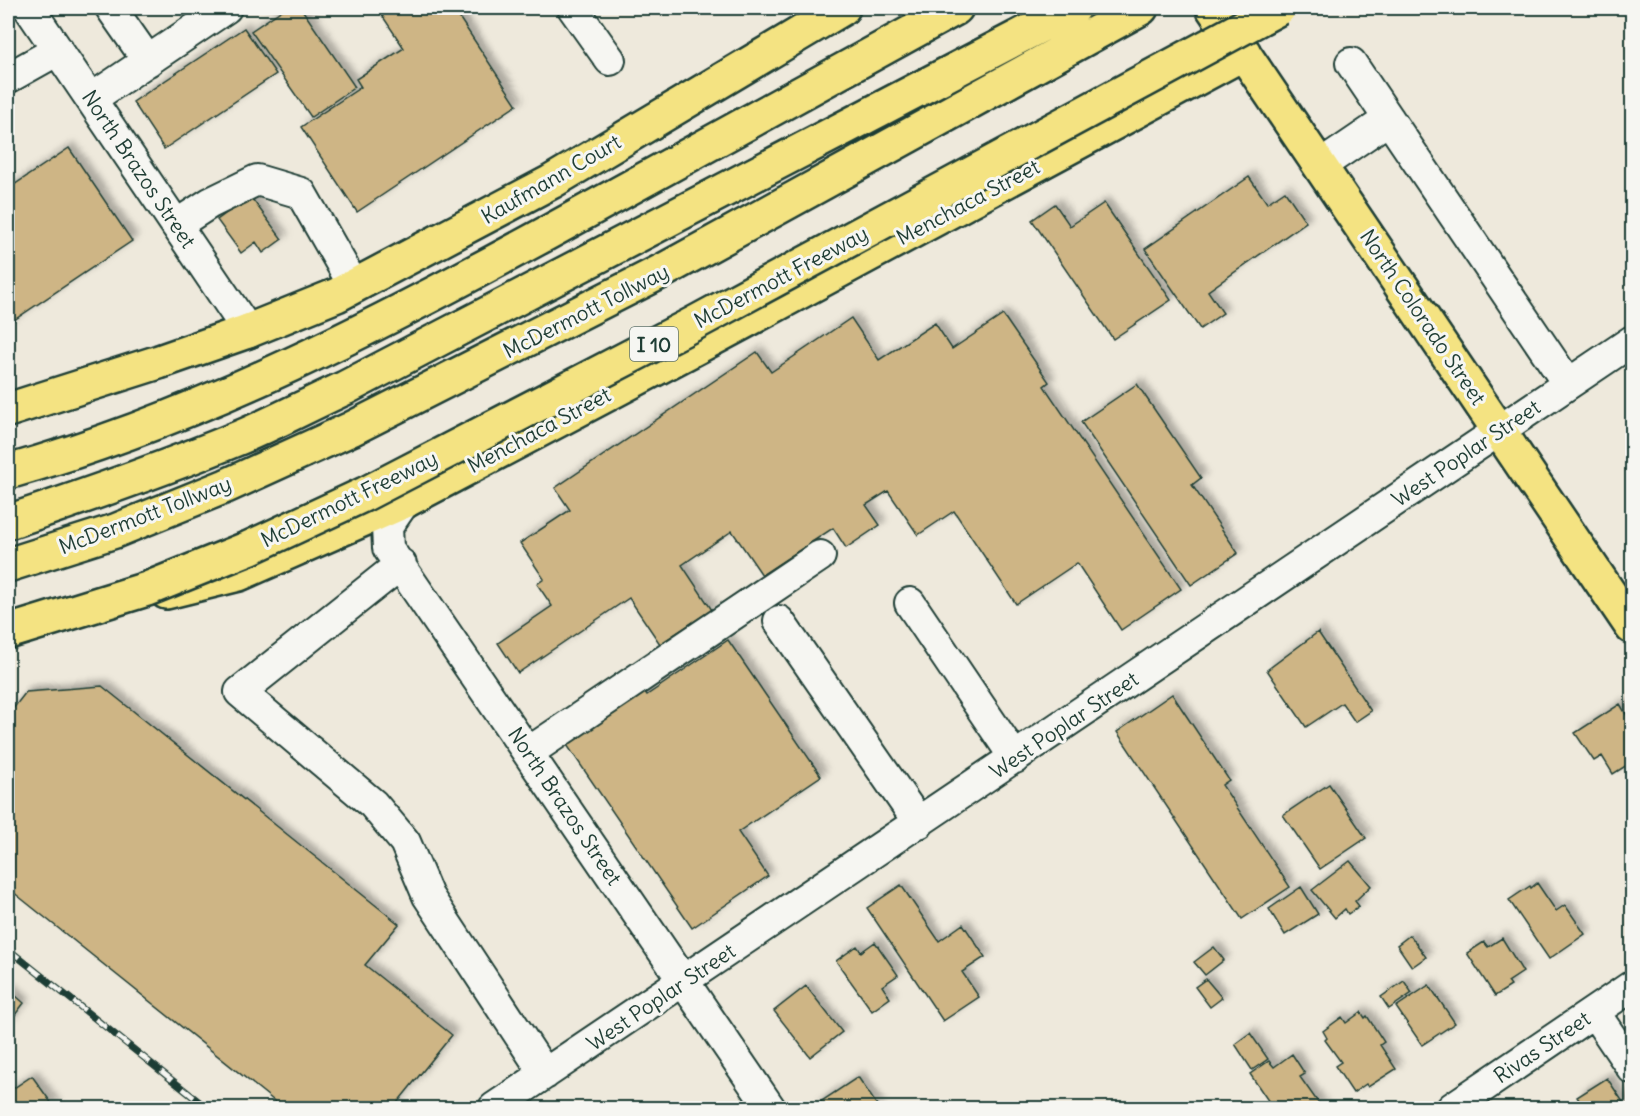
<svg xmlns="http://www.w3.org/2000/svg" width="1640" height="1116" viewBox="0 0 1640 1116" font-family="Delius,sans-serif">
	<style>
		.building { fill: #ceb585; stroke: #1f3d34; stroke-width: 1.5; filter: url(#shadow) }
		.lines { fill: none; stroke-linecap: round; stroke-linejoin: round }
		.minor-casing { stroke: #1f3d34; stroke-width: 34 }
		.major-casing { stroke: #1f3d34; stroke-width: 38 }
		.highway-casing { stroke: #1f3d34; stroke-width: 38 }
		.minor { stroke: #f6f6f2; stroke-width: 30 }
		.major { stroke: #f4e382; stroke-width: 33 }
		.highway { stroke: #f4e382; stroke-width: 33 }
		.rail-casing { stroke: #1f3d34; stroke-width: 7 }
		.rail { stroke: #f6f6f2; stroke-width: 4.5; stroke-dasharray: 14; stroke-linecap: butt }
		.highway-bridge-casing { stroke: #1f3d34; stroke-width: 38; stroke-linecap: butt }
		.highway-bridge { stroke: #f4e382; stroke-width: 33 }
		.labels { text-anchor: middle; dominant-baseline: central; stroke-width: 6; stroke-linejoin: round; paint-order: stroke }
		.shield { fill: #f6f6f2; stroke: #60746d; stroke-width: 1.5 }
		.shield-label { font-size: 20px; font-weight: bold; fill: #1f3d34 }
		.street-label { font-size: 21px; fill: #1f3d34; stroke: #f6f6f2 }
	</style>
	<defs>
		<filter id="shadow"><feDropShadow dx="5.5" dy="-5.5" stdDeviation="3" flood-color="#0004"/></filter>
	</defs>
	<rect width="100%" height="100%" fill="#eee9dc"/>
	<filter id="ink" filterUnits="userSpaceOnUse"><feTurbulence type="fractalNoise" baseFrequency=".0167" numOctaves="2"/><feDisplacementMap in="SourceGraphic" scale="12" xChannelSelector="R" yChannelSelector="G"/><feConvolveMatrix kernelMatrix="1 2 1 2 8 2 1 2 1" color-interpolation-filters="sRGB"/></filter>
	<g filter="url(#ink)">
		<path class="building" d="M285 8H301L355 87 311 117 251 31Z
			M377 8H453L517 105 357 212 301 127 361 87 356 79 404 48Z
			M244 28 276 74 164 149 133 102Z
			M69 148 132 241 8 324V189Z
			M1249 177 1267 203 1285 191 1306 222 1208 291 1223 313 1200 329 1145 249Z
			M250 196 282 239 263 253 256 242 241 253 217 220Z
			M1104 203 1171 300 1113 339 1032 220 1055 204 1070 226Z
			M1003 315 1049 382 1044 386 1181 589 1121 630 1077 563 1016 604 954 511 918 535 888 491 866 505 880 525 846 548 833 528 762 575 732 531 682 565 712 610 660 644 629 598 518 673 498 643 552 606 537 584 544 579 520 543 570 510 555 488 757 352 771 372 851 318 879 360 935 323 952 349Z
			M1137 384 1201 478 1192 485 1238 553 1191 585 1081 422Z
			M1318 632 1371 711 1355 722 1342 703 1306 727 1267 670Z
			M728 640 821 776 738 832 768 876 692 928 565 742 643 689 647 695Z
			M102 686 399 924 365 965 452 1035 393 1108H283L8 888V715L26 692Z
			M1172 694 1229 780 1222 785 1290 887 1242 919 1117 732Z
			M1620 704 1632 724V762L1613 774 1602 756 1594 761 1575 733Z
			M1329 784 1366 838 1320 869 1283 815Z
			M1350 861 1371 886 1355 901 1359 906 1348 914 1345 909 1335 918 1312 890Z
			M1537 883 1556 911 1565 905 1585 934 1549 959 1509 900 1530 886 1531 888Z
			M901 885 939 941 963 924 985 957 962 972 979 997 943 1021 867 908Z
			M1301 887 1318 914 1285 935 1269 909Z
			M1410 935 1426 957 1412 967 1397 945Z
			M1502 938 1523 972 1508 982 1511 986 1495 996 1467 953 1484 942 1488 947Z
			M875 942 898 975 882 986 890 998 872 1011 836 961 857 946 861 952Z
			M1214 947 1224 960 1205 975 1194 962Z
			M1206 979 1222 998 1210 1007 1195 987Z
			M1404 981 1412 993 1389 1009 1381 997Z
			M1429 985 1455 1023 1422 1045 1396 1007Z
			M806 986 842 1032 810 1057 774 1011Z
			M8 989 24 1003 8 1024Z
			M1361 1012 1365 1018 1367 1016 1384 1042 1380 1045 1396 1069 1368 1087 1366 1084 1353 1093 1335 1066 1341 1062 1325 1040 1327 1038 1323 1031 1342 1017 1346 1023Z
			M1250 1033 1268 1059 1252 1070 1235 1044Z
			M1292 1054 1305 1074 1300 1077 1322 1108H1273L1250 1074 1269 1061 1274 1067Z
			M32 1076 55 1108H8V1092Z
			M858 1077 879 1108H816L814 1106Z
			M1607 1078 1627 1108H1584L1577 1097Z"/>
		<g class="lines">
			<g class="minor-casing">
				<path id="minor" d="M29 8 248 331
					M111 8 148 61
					M573 8 610 60
					M1351 63 1568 384
					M8 78 58 50
					M91 99 226 8
					M1320 166 1389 119
					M176 225 210 203 257 180 301 193 354 286
					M405 501 387 527 388 548 770 1108
					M401 564 240 692 373 804 405 842 428 896 545 1074
					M910 603 1015 758
					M779 621 919 823
					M529 752 820 556
					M1594 1012 1632 1068
					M494 1108 1632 341
					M1452 1108 1632 986"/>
			</g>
			<g class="major-casing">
				<path id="major" d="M1213 8 1632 627
					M248 331 337 295 551 182 843 8
					M405 501 714 338 1244 53"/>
			</g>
			<g class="highway-casing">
				<path id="highway" d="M8 410 159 362 248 331
					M8 472C203 417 383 323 560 226 693 154 824 80 956 8
					M8 522C86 496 164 469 241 437 276 422 310 404 345 388L1074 8
					M8 565 115 531 226 486 351 429 666 269 1141 8
					M166 592 239 574 405 501"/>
			</g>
			<use href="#minor" class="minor"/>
			<use href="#major" class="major"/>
			<use href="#highway" class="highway"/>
			<g class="rail-casing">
				<path id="rail" d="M8 949 207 1108"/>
			</g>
			<use href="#rail" class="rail"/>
			<g class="highway-bridge-casing">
				<path id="highway-bridge" d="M8 632 147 589 249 548 365 494 693 324 1279 8"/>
			</g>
			<use href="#highway-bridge" class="highway-bridge"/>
		</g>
	</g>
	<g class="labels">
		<rect class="shield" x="630" y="327" width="48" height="34" rx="4.5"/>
		<g class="shield-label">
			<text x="654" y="344">I 10</text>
		</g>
		<g class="street-label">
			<text transform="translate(139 169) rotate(56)">North Brazos Street</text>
			<text transform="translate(551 179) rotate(-30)">Kaufmann Court</text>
			<text transform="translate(968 202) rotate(-28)">Menchaca Street</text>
			<text transform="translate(781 277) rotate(-28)">McDermott Freeway</text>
			<text transform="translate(586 311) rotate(-27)">McDermott Tollway</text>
			<text transform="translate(1423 317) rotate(56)">North Colorado Street</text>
			<text transform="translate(539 430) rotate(-28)">Menchaca Street</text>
			<text transform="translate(1466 453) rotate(-34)">West Poplar Street</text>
			<text transform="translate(349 499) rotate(-26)">McDermott Freeway</text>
			<text transform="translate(145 515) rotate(-21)">McDermott Tollway</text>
			<text transform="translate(1064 725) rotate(-34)">West Poplar Street</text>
			<text transform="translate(565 806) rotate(56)">North Brazos Street</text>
			<text transform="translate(661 997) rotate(-34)">West Poplar Street</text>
			<text transform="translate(1542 1047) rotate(-34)">Rivas Street</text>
		</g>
	</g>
	<rect width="1640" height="1116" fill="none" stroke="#f6f6f2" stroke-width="30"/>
	<rect x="15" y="15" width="1610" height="1086" fill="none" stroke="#1f3d34" stroke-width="2" filter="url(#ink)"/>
</svg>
